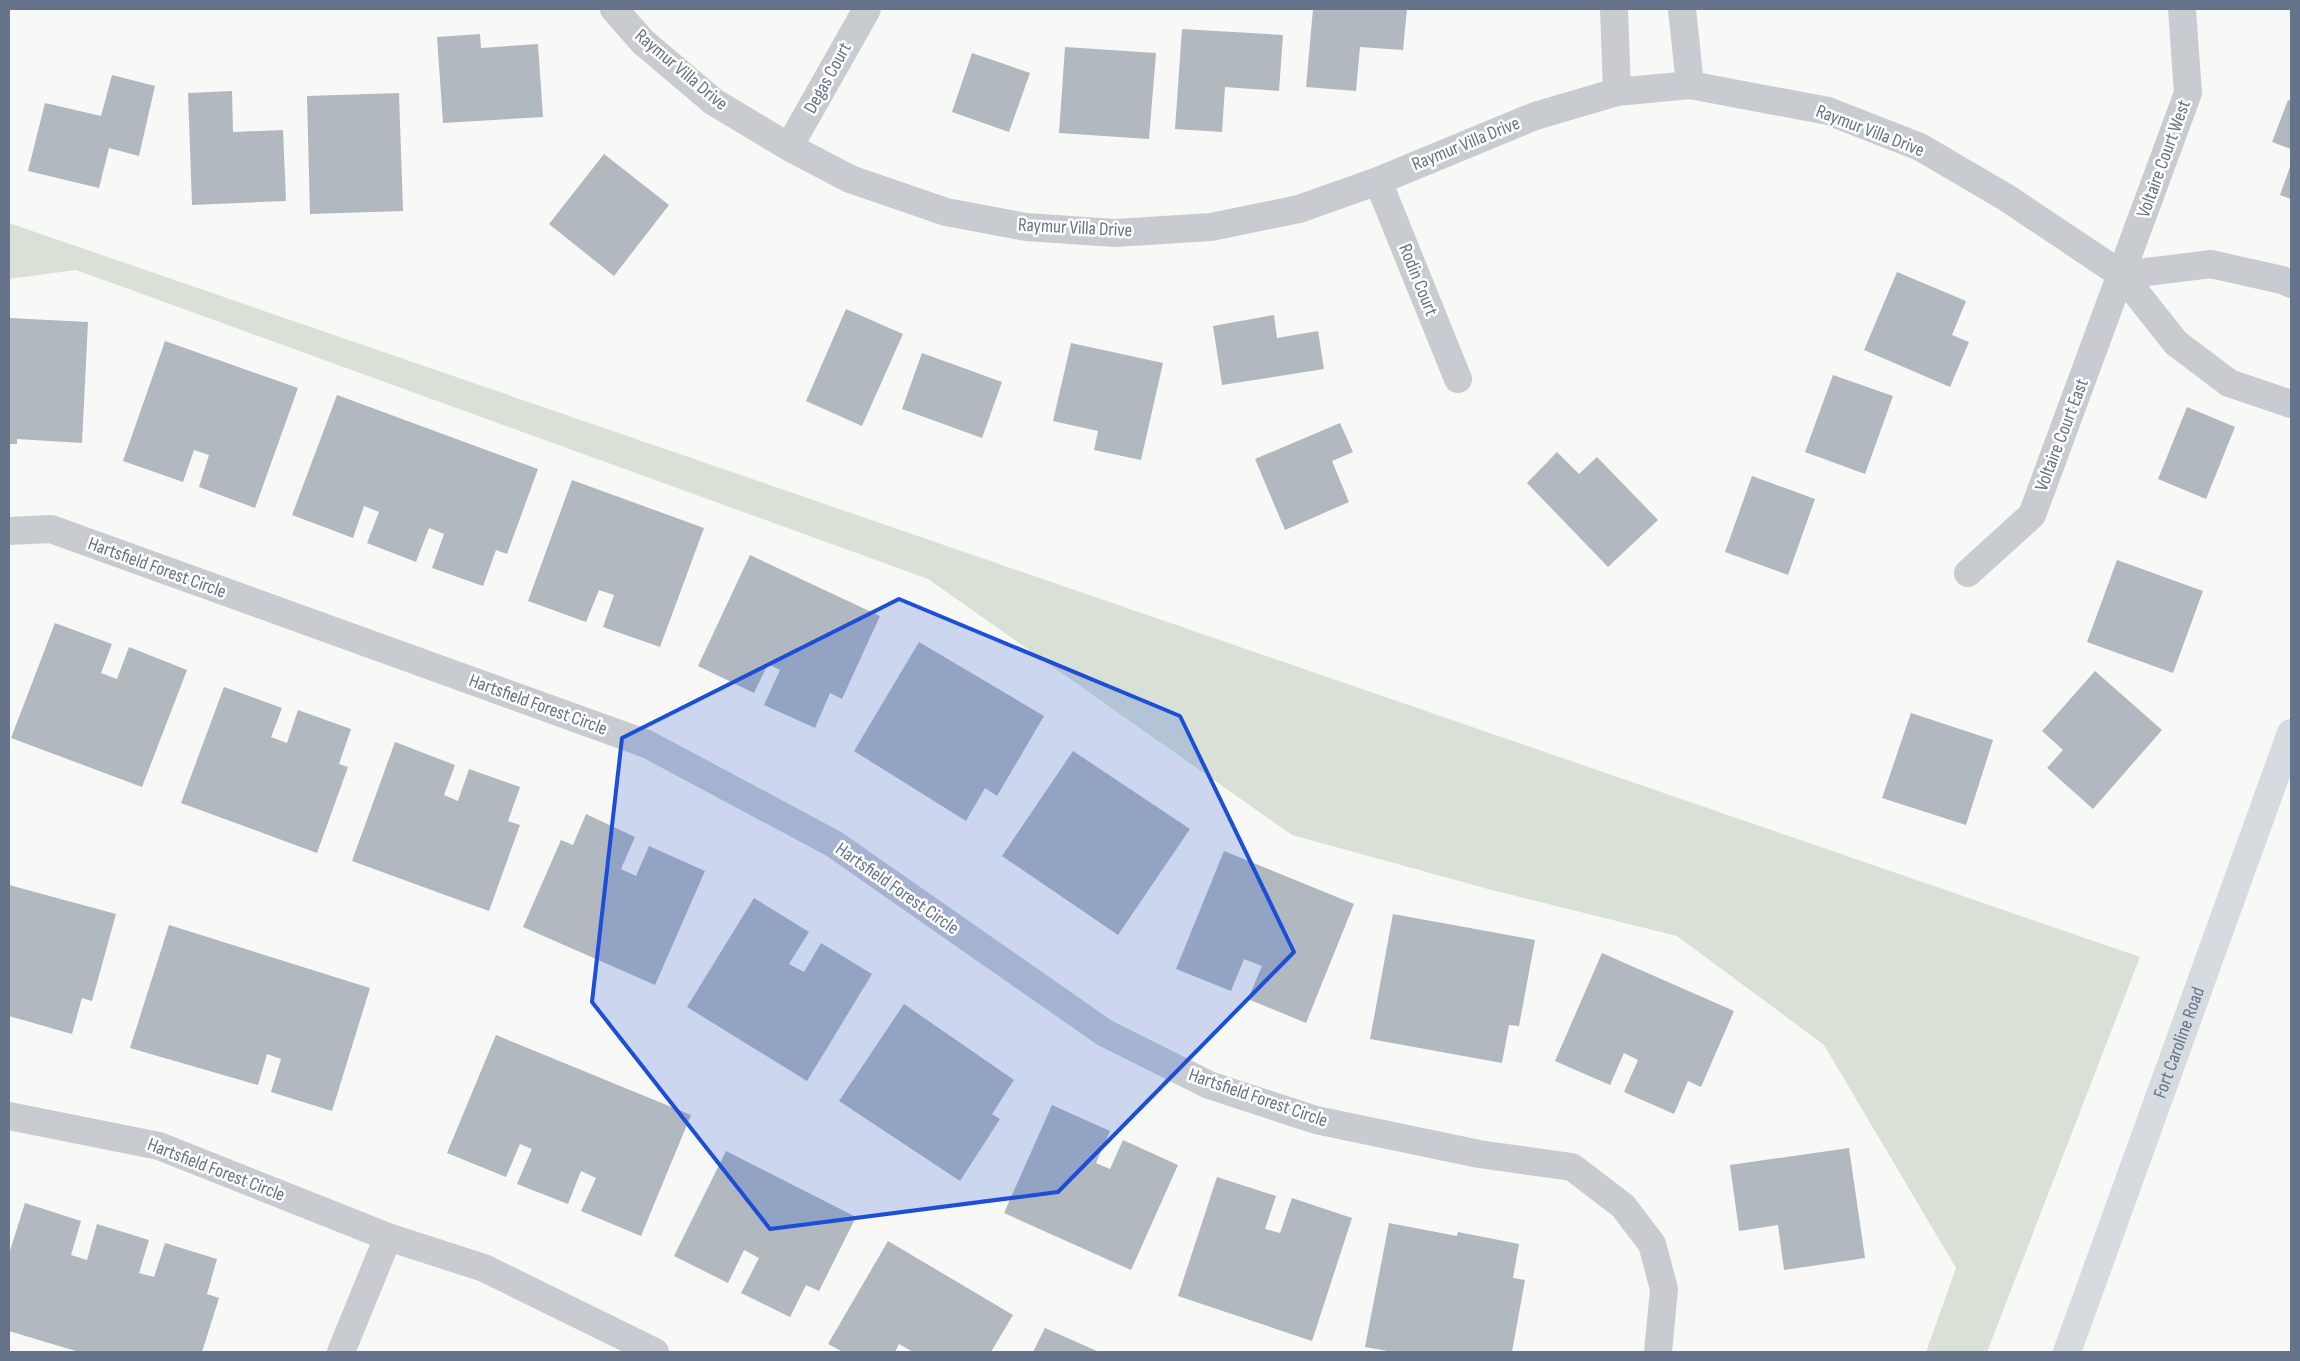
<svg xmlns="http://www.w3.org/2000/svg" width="2300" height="1361" viewBox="0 0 2300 1361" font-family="'Sofia Sans Condensed',sans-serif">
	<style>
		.green { fill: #d9e1d7 }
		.building { fill: #b1b8c0 }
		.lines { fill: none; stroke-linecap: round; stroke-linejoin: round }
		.street { stroke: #c8cbd0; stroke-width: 28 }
		.secondary { stroke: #d6dbe0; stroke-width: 28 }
		.marked { fill: #1d4ed8; fill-opacity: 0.2; stroke: #1d4ed8; stroke-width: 4; stroke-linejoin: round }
		.labels { text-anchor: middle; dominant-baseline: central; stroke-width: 5; stroke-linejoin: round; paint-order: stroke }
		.street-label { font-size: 19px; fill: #65748a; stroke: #fff }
	</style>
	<rect width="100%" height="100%" fill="#f8f9f6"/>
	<path class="green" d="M9 223 2140 957 1987 1352H1926L1956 1268 1824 1045 1677 936 1488 889 1292 835 928 579 76 270 9 279Z"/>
	<path class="building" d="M1313 9H1407L1403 50 1360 47 1356 91 1306 87Z
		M1182 29 1283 35 1279 91 1225 87 1222 132 1175 129Z
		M480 34 481 48 538 44 543 117 443 123 437 37Z
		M1065 47 1156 53 1149 139 1059 133Z
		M972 53 1030 73 1009 132 952 112Z
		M112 75 155 86 139 156 109 148 99 188 28 171 45 103 101 116Z
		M232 91 233 132 283 130 286 201 192 205 188 93Z
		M399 93 403 211 310 214 307 96Z
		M2288 100 2291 101V149L2272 142Z
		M604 154 669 205 614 276 549 224Z
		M2291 164V199L2280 195Z
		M1897 272 1966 301 1952 335 1969 342 1950 387 1864 350Z
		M846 309 903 334 862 426 806 401Z
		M1274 315 1277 338 1318 331 1324 369 1222 385 1213 326Z
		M9 318 88 322 82 443 17 439V444H9Z
		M165 341 298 388 255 508 199 487 209 455 194 450 183 482 123 461Z
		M1071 343 1163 363 1141 460 1094 450 1098 431 1053 421Z
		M922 353 1002 382 982 438 902 409Z
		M1833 375 1893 396 1865 474 1805 452Z
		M337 395 538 469 507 554 496 550 483 586 432 568 444 534 429 528 416 562 367 543 379 512 364 506 353 538 292 515Z
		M2187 407 2235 427 2206 499 2158 479Z
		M1340 423 1353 452 1332 461 1349 502 1285 530 1255 459Z
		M1557 452 1579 474 1597 457 1658 520 1608 567 1527 483Z
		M1752 476 1815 499 1788 575 1725 552Z
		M572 480 704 528 660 647 603 627 614 595 599 590 586 622 528 601Z
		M750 555 880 616 842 699 830 693 815 728 764 705 780 670 768 664 754 693 698 666Z
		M2117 560 2203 591 2173 673 2087 642Z
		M55 623 112 644 101 673 117 679 129 647 187 670 142 787 11 738Z
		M919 642 1044 716 997 796 985 788 966 821 854 751Z
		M2095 671 2162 730 2093 809 2047 768 2063 750 2042 731Z
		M224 687 282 708 271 737 287 743 298 710 351 729 339 764 348 767 317 853 181 803Z
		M1911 713 1993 740 1966 825 1882 798Z
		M395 742 455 765 444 795 458 801 469 769 520 787 508 821 520 825 489 911 352 861Z
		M1073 751 1190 829 1118 935 1002 856Z
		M586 814 635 837 621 869 636 876 649 846 705 871 655 985 523 927 561 840 573 845Z
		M1224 851 1354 904 1306 1023 1248 999 1262 966 1244 959 1231 991 1176 969Z
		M9 885 116 914 92 1001 82 998 72 1034 9 1016Z
		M754 898 809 932 789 964 804 972 821 943 872 974 807 1081 687 1007Z
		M1393 914 1535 940 1519 1026 1509 1025 1502 1063 1370 1039Z
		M169 925 370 988 332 1111 271 1092 281 1059 267 1054 258 1085 130 1048Z
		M1602 953 1734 1011 1701 1087 1688 1081 1674 1114 1624 1092 1638 1060 1624 1053 1610 1085 1555 1061Z
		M904 1004 1014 1080 992 1114 1000 1119 960 1181 839 1101Z
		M496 1035 691 1115 641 1236 581 1211 596 1178 581 1171 568 1204 517 1184 532 1149 520 1144 506 1177 447 1153Z
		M1052 1105 1110 1131 1096 1163 1110 1169 1123 1140 1178 1165 1131 1270 1004 1213Z
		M1849 1148 1865 1258 1784 1270 1778 1225 1739 1231 1730 1165Z
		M726 1151 856 1217 819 1291 806 1285 790 1317 741 1293 759 1258 744 1250 728 1283 674 1256Z
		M1217 1177 1276 1196 1265 1229 1280 1233 1292 1198 1352 1218 1312 1341 1178 1296Z
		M25 1203 81 1221 71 1255 87 1260 97 1224 149 1240 139 1273 154 1277 165 1243 217 1259 207 1294 219 1298 202 1352H79L9 1331V1254Z
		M1389 1223 1457 1236 1458 1232 1519 1244 1513 1278 1525 1280 1512 1352H1393L1365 1347Z
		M888 1241 1013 1315 991 1352H913L899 1344 895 1352H843L828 1344Z
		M1045 1328 1099 1352H1033Z"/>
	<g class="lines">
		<path class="street" d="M614 9 643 42 714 102 789 147 850 179 946 212 1026 227 1115 233 1211 227 1299 209 1378 181 1535 116 1617 92 1690 85 1828 111 1920 147 2007 198 2122 275 2176 343 2229 383 2291 404
			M1614 9 1617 92
			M1682 9 1690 85
			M789 147 867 9
			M1378 181 1458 379
			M2122 275 2211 264 2282 280 2291 284
			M9 531 51 529 647 744 834 844 1105 1033 1209 1085 1316 1120 1479 1154 1572 1167 1623 1206 1652 1244 1664 1289 1658 1352
			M1968 573 2032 515 2188 93 2182 9
			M9 1116 159 1146 388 1237 484 1268 655 1352
			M341 1352 388 1237"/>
		<path class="secondary" id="s1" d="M2067 1352 2291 733"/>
	</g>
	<path class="marked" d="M899 599 1180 716 1294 952 1058 1192 770 1229 592 1002 622 738Z"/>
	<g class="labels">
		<g class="street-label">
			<text transform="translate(681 70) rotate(40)">Raymur Villa Drive</text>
			<text transform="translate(828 78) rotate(-61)">Degas Court</text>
			<text transform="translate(1870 131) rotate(21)">Raymur Villa Drive</text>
			<text transform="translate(1466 144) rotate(-22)">Raymur Villa Drive</text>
			<text transform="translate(2164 159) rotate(-70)">Voltaire Court West</text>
			<text transform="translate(1075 228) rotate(3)">Raymur Villa Drive</text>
			<text transform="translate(1418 280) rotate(68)">Rodin Court</text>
			<text transform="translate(2062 435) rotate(-69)">Voltaire Court East</text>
			<text transform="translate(157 568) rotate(20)">Hartsfield Forest Circle</text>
			<text transform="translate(538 705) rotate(20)">Hartsfield Forest Circle</text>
			<text transform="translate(897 889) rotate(35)">Hartsfield Forest Circle</text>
			<text stroke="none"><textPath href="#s1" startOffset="329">Fort Caroline Road</textPath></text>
			<text transform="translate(1258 1098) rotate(19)">Hartsfield Forest Circle</text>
			<text transform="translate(216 1170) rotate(21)">Hartsfield Forest Circle</text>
		</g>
	</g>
	<rect width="2300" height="1361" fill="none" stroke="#65748a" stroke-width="20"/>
</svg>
